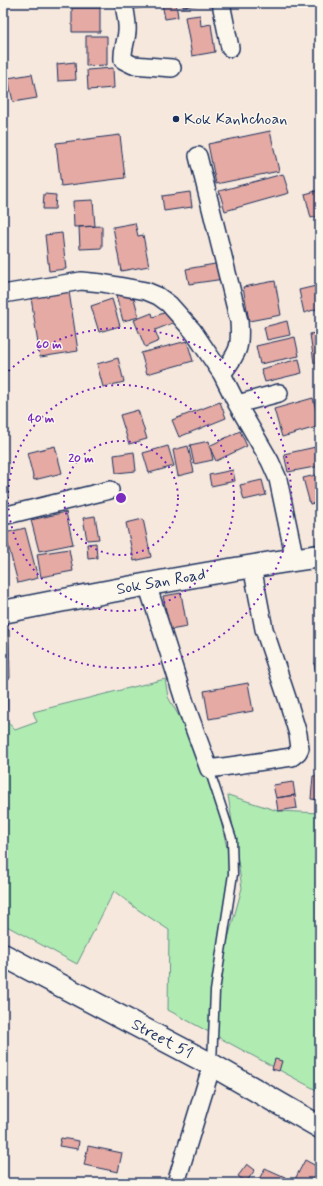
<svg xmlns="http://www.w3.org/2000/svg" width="323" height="1186" viewBox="0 0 323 1186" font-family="Mynerve,sans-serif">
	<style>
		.green { fill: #b0ecb1; stroke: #668e88 }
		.building { fill: #e4aaa3; stroke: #1b2f5e }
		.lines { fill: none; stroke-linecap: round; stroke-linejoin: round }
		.lane-casing { stroke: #1b2f5e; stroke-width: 11 }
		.street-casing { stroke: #1b2f5e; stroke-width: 20 }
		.secondary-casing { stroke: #1b2f5e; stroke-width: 25 }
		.lane { stroke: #fbf7ec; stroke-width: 8 }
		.street { stroke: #fbf7ec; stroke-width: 17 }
		.secondary { stroke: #fbf7ec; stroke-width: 22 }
		.ring { fill: none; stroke: #7b2cbf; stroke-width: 2; stroke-dasharray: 2 4 }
		.poi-dot { fill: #1b2f5e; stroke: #fbf7ec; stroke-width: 1.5 }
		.labels { text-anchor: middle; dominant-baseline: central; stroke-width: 3; stroke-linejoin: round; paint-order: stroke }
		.poi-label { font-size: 16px; fill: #1b2f5e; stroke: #fbf7ec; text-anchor: start }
		.street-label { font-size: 16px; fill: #1b2f5e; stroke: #fbf7ec }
		.centre { fill: #7b2cbf; stroke: #fbf7ec; stroke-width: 2 }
		.ring-label { font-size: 12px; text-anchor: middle; font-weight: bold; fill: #7b2cbf; stroke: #fbf7ec; stroke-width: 3; stroke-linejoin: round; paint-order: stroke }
	</style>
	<rect width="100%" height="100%" fill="#f6e8dd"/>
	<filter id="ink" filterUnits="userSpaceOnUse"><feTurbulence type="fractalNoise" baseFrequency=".025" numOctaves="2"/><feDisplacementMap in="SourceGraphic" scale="8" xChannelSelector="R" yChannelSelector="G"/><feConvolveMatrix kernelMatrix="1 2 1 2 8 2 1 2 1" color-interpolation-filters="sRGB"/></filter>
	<g filter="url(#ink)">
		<path class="green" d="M165 679 168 697 209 769 233 874 221 964 242 888 228 795 278 811 320 813V1092L168 1010 169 930 137 909 114 891 77 964 3 924V768L6 767 4 718 15 730 37 722 33 712Z"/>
		<path class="building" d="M132 3H155V6L132 9Z
			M162 3H176L178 17 165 19Z
			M183 3H201L202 4 183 7Z
			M72 8H100V32H72Z
			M200 15 201 26 211 24 215 52 192 56 185 17Z
			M86 36H107V65L86 66Z
			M75 62 76 80 58 81 57 64Z
			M113 68 114 88 88 90 87 70Z
			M32 74 37 98 13 102 8 78Z
			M270 131 279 171 216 184 208 144Z
			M120 135 125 178 61 186 56 143Z
			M283 174 289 193 225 211 219 191Z
			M320 190V216L311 218 305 194Z
			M190 192 192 207 164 211 162 196Z
			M44 194 56 195 55 209H43Z
			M93 200 95 226 74 227 73 201Z
			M135 223 138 236 143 235 149 266 121 271 113 227Z
			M102 226V248L80 249 79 227Z
			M62 233 66 269 49 271 45 235Z
			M221 263 224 279 189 284 186 269Z
			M275 281 281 315 249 321 243 287Z
			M68 285 78 351 40 357 30 291Z
			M320 285V308L304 313 299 290Z
			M132 291 139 317 123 321 116 295Z
			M112 299 120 326 99 332 91 306Z
			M174 309 178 321 155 330 159 341 145 347 134 320 152 313 153 317Z
			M287 321 290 335 267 340 264 327Z
			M320 332V362L314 363 310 334Z
			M295 337 299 356 260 364 256 346Z
			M187 341 193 361 147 374 141 353Z
			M118 358 124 382 103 387 97 364Z
			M299 359 302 373 265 382 261 369Z
			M313 398 320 426 282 437 274 409Z
			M220 402 226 418 179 437 172 420Z
			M138 410 147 439 129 444 120 415Z
			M240 431 247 446 216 461 209 446Z
			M209 441 213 460 194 464 190 445Z
			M55 446 62 473 34 480 27 453Z
			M168 446 174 466 149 473 143 453Z
			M188 446 194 472 178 476 173 450Z
			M320 446V466L288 472 284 454Z
			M134 452 136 471 116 473 114 455Z
			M233 470 235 481 211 486 209 475Z
			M320 474V502L310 504 303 478Z
			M262 480 266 495 244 500 240 485Z
			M66 512 73 544 39 551 31 520Z
			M95 516 99 539 87 540 83 518Z
			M143 519 151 557 134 561 126 523Z
			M25 528 38 578 18 583 5 533Z
			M96 543 97 558 88 559 87 544Z
			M69 549 73 571 41 577 37 554Z
			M181 593 187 627 170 630 163 596Z
			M3 630H9L10 678 3 679Z
			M320 663V681H318L314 664Z
			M3 683H7V709H3Z
			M248 683 253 711 209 719 204 691Z
			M313 776H320V800L311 799Z
			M293 782 295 795 276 798 273 785Z
			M295 795 297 808 278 811 276 798Z
			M275 1059 282 1061 279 1071 272 1069Z
			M61 1138 79 1141 78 1149 59 1146Z
			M88 1146 122 1153 118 1172 84 1165Z
			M305 1160 320 1168V1183H298L294 1181Z
			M247 1164 255 1170 246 1182 238 1176Z
			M265 1168 285 1177 282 1183H257Z"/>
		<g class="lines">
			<g class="lane-casing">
				<path id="lane" d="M209 769 232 839 233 874 215 991 212 1063"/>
			</g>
			<g class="street-casing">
				<path id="street" d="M124 3C125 13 128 22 127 32 126 43 122 49 123 60L133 65 172 68
					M221 3 230 48
					M198 156 239 321C241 349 238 352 222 374
					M3 294 81 281 102 283 146 291 158 296 169 304 193 331 222 374 237 404 270 461 278 479 295 560
					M237 404 279 393
					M3 516 110 490
					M147 584 186 706 209 769 292 757 298 752 300 748 298 734 287 698 264 629 252 566
					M176 1183 212 1065"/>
			</g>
			<g class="secondary-casing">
				<path id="secondary" d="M3 612C108 591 213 571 320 556
					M3 955 212 1065 320 1127"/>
			</g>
			<use href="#lane" class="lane"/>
			<use href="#street" class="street"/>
			<use href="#secondary" class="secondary"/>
		</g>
	</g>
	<g class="ring">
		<circle cx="121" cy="498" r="57"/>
		<circle cx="121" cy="498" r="113"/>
		<path d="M4 375A170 170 0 1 1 4 621"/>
	</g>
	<circle class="poi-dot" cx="176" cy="119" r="4"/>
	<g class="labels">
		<g class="poi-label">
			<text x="184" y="119">Kok Kanhchoan</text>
		</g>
		<g class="street-label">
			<text transform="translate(161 582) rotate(-10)">Sok San Road</text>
			<text transform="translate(162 1039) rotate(28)">Street 51</text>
		</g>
	</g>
	<circle cx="121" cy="498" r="6" class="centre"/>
	<g class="ring-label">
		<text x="49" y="348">60 m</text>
		<text x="41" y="422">40 m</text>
		<text x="81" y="462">20 m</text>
	</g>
	<rect width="323" height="1186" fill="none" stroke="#fbf7ec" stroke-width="16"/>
	<rect x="8" y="8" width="307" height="1170" fill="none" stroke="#1b2f5e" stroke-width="1.5" filter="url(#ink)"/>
</svg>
